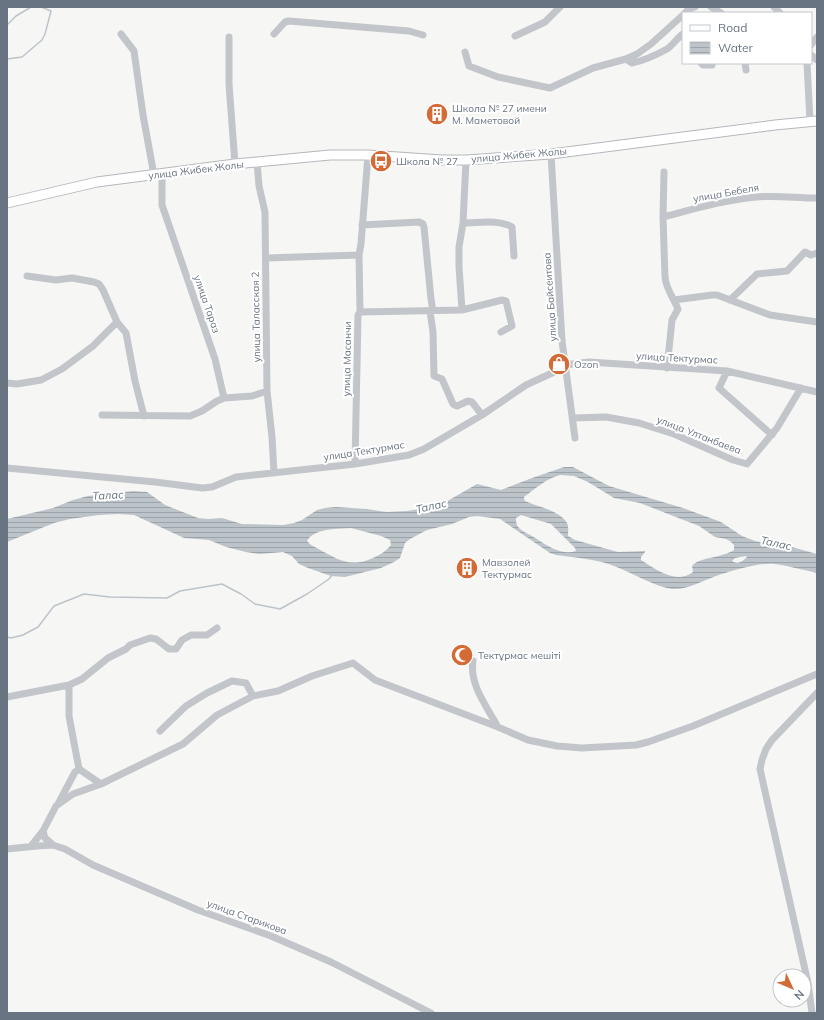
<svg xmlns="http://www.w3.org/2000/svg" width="824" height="1020" viewBox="0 0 824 1020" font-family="Mulish,sans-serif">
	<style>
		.water { fill: url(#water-rules); fill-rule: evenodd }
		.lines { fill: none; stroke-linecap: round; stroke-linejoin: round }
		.stream { stroke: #bcc4ca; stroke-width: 1.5 }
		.major-casing { stroke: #b4b7bb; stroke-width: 11 }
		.minor { stroke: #c2c5c9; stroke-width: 7 }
		.major { stroke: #fff; stroke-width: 9 }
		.labels { text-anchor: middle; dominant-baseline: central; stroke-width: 4; stroke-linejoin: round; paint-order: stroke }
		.poi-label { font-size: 10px; fill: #687482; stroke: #fff; text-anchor: start }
		.street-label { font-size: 10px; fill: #687482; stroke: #fff }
		.water-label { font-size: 11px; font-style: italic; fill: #64747e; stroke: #fff }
	</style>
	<defs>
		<pattern id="water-rules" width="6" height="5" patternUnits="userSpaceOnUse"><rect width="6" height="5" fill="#bcc4ca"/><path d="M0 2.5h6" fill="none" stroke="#9da4a9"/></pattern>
	</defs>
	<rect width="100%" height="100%" fill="#f6f6f4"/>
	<path class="water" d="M564 467H573L609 486 683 508 721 522 742 536 755 541 764 543 774 542 817 554V573C803 570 789 566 775 564 760 562 731 571 716 576 702 581 687 590 672 589 656 587 634 574 619 568 599 559 577 558 556 555L550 553 500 519 477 516 469 517 452 524 427 530 410 539 405 543 400 558 394 562 381 568 345 577 331 576 308 568 299 564 292 556 283 552 260 554 246 552 226 547 209 540 184 538 134 515 118 514 99 515 70 519 54 523 7 542V519L53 508 73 500 88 496 133 491 147 492 165 505 198 518 208 519 222 518 242 524 283 525 294 523 302 520 317 510 325 508 336 507 367 509 386 512 407 511 433 507 444 503 477 484 501 490 532 478ZM560 475 574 476 588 482 614 498 640 503 699 526 715 537 726 539 730 541 734 545V550C722 558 699 557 692 566L693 572C677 585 655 569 641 560V557L645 552V551L618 552 575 540 568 536C568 532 569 527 567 523 559 510 538 507 525 501L524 499V497C536 488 546 479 560 475ZM521 515 551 524 575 548 576 551C559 556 545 544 532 536 524 531 515 529 516 518ZM351 528 381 536 390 540 391 545C386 551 380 555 373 558 348 570 333 556 311 545L307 541C314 528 337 529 351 528ZM746 556 747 557C743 561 738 565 732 561L735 558Z"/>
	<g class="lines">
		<path class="stream" d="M7 25 16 16 31 7
			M7 59 22 57 42 40 45 34 51 11 41 7
			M7 637 11 638 23 635 38 627 54 606 84 594 110 597 167 598 180 591 222 584 241 594 255 604 280 609 307 594 329 579 332 575"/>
		<g class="major-casing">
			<path id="major" d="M7 203 97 182 235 164 330 155H368L442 160H466L551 154 775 125 817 121"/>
		</g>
		<path class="minor" d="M711 7 721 13
			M774 7 780 13
			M685 13 689 9 695 7
			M121 34 134 51 143 115 154 175
			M274 34 285 22 289 21 409 31 423 35
			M515 36 545 22 560 7
			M229 37V84L235 164
			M811 45 817 37
			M465 52 469 66 498 77 550 88 593 68 626 59 637 54 651 44 683 15
			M811 55 817 60
			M626 59 632 63C642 61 658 54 667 49 673 45 677 38 683 34
			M701 63 703 65H712
			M745 63 746 70
			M807 63 810 121
			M551 154 562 341 575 438
			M257 162 259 186 265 212 267 391 272 437 274 473
			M664 172 663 217 665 277C666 289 673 297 678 309L672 320 667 368
			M162 174V205L215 359 224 398 252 396 267 391
			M663 217C694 209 724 200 756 197 775 195 797 198 817 198
			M463 223C479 223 499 219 512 227L514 256
			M362 225 419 222 423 224 424 227 431 299 433 311
			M266 258 359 255
			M27 276 56 280 72 278 94 282 99 284 103 290 117 322
			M674 300 712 295H717L770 315 817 322
			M730 300 757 274 787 271 805 252 811 255 817 253
			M462 310 459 267V247L463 223 466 160
			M430 311 433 332 434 376 442 379 453 404 457 406 468 401 472 402 482 415
			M360 312 462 310 502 300 506 301 512 326 501 332
			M727 371 719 388 772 435
			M7 383 17 384 41 380 62 369 93 346 117 322 126 333 135 381 144 416
			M102 415 190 416 202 411 217 401 224 398
			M573 418 606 417 639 423 674 434 733 460 747 464 777 428 801 388
			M355 464 358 315 360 312 359 255 361 244 368 155
			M7 468 155 482 202 488 212 487 236 477 355 464 409 455 424 449 482 415 526 385 563 368 565 365 589 362 727 371 817 392
			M473 661C469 684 487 707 498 727
			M7 697 69 685 82 679 108 658 126 649 130 645 150 638 156 639 169 649H176L182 640 191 635H207L217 628
			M160 731 186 706 207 693 232 681 246 683 253 696
			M79 769 101 784
			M58 804 75 772 79 769 69 716V685
			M53 845 45 838 43 831 56 806 73 794 101 784 183 744 217 715 253 696 278 691 312 676 353 663 375 680 498 727 528 740 557 746 582 748 636 745 648 742 693 726 817 674
			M31 846 43 831
			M7 849 37 846 53 845 65 849 93 865 198 910 271 936 331 962 431 1013
			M812 1013 808 983 760 769 762 760 766 749 772 740 817 693"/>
		<use href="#major" class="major"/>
	</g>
	<defs>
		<g id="building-disc" transform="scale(1.15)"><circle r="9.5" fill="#d46b37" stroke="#fff"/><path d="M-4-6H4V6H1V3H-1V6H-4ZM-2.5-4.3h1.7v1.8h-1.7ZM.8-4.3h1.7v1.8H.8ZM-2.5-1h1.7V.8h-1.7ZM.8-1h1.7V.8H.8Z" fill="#fff"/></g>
		<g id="bus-disc" transform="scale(1.15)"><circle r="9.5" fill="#d46b37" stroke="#fff"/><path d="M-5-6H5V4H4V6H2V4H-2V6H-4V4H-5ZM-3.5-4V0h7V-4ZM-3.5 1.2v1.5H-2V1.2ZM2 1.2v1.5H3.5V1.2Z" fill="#fff"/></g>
		<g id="shop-disc" transform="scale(1.15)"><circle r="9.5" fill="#d46b37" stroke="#fff"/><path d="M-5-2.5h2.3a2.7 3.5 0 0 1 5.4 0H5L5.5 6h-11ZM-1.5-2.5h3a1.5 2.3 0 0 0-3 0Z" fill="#fff"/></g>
		<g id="mosque-disc" transform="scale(1.15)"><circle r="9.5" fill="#d46b37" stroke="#fff"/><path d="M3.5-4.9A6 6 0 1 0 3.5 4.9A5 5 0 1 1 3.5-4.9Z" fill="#fff"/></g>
	</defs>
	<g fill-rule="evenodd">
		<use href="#building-disc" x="437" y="114"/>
		<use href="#bus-disc" x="381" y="161"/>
		<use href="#shop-disc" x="559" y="364"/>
		<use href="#building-disc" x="467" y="568"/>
		<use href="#mosque-disc" x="462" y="655"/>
	</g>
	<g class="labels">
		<g class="poi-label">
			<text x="452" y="108">Школа № 27 имени<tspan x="452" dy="12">М. Маметовой</tspan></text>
			<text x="396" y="161">Школа № 27</text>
			<text x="574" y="364">Ozon</text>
			<text x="482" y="562">Мавзолей<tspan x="482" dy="12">Тектурмас</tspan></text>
			<text x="478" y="655">Тектұрмас мешіті</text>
		</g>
		<g class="street-label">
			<text transform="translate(519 155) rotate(-5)">улица Жибек Жолы</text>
			<text transform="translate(196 170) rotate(-7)">улица Жибек Жолы</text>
			<text transform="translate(726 193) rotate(-10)">улица Бебеля</text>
			<text transform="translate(550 297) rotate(-94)">улица Байсеитова</text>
			<text transform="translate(207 304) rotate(71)">улица Тараз</text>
			<text transform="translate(256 317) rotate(-91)">улица Таласская 2</text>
			<text transform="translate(677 358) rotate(3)">улица Тектурмас</text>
			<text transform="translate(347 359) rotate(-89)">улица Масанчи</text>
			<text transform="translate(699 435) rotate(21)">улица Ултанбаева</text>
			<text transform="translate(364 451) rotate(-9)">улица Тектурмас</text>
			<text transform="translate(247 917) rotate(20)">улица Старикова</text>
		</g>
		<g class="water-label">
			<text transform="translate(108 495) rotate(-3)">Талас</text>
			<text transform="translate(431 506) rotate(-13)">Талас</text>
			<text transform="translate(776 543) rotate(12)">Талас</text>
		</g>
	</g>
	<rect width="824" height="1020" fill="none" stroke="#687482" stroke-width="16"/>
	<rect x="682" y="12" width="130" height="52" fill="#ffffff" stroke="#c3c7cd"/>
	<rect x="690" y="25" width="20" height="6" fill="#ffffff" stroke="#c3c7cd"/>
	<text x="718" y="32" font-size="12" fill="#687482">Road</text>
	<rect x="690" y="42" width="20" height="12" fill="url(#water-rules)" stroke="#c3c7cd"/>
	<text x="718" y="52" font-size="12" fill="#687482">Water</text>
	<g transform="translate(792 988) rotate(134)"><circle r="19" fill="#ffffff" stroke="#c3c7cd"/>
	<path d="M0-3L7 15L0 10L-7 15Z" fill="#d46b37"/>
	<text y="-6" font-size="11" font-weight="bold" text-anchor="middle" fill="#687482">N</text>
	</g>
</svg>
